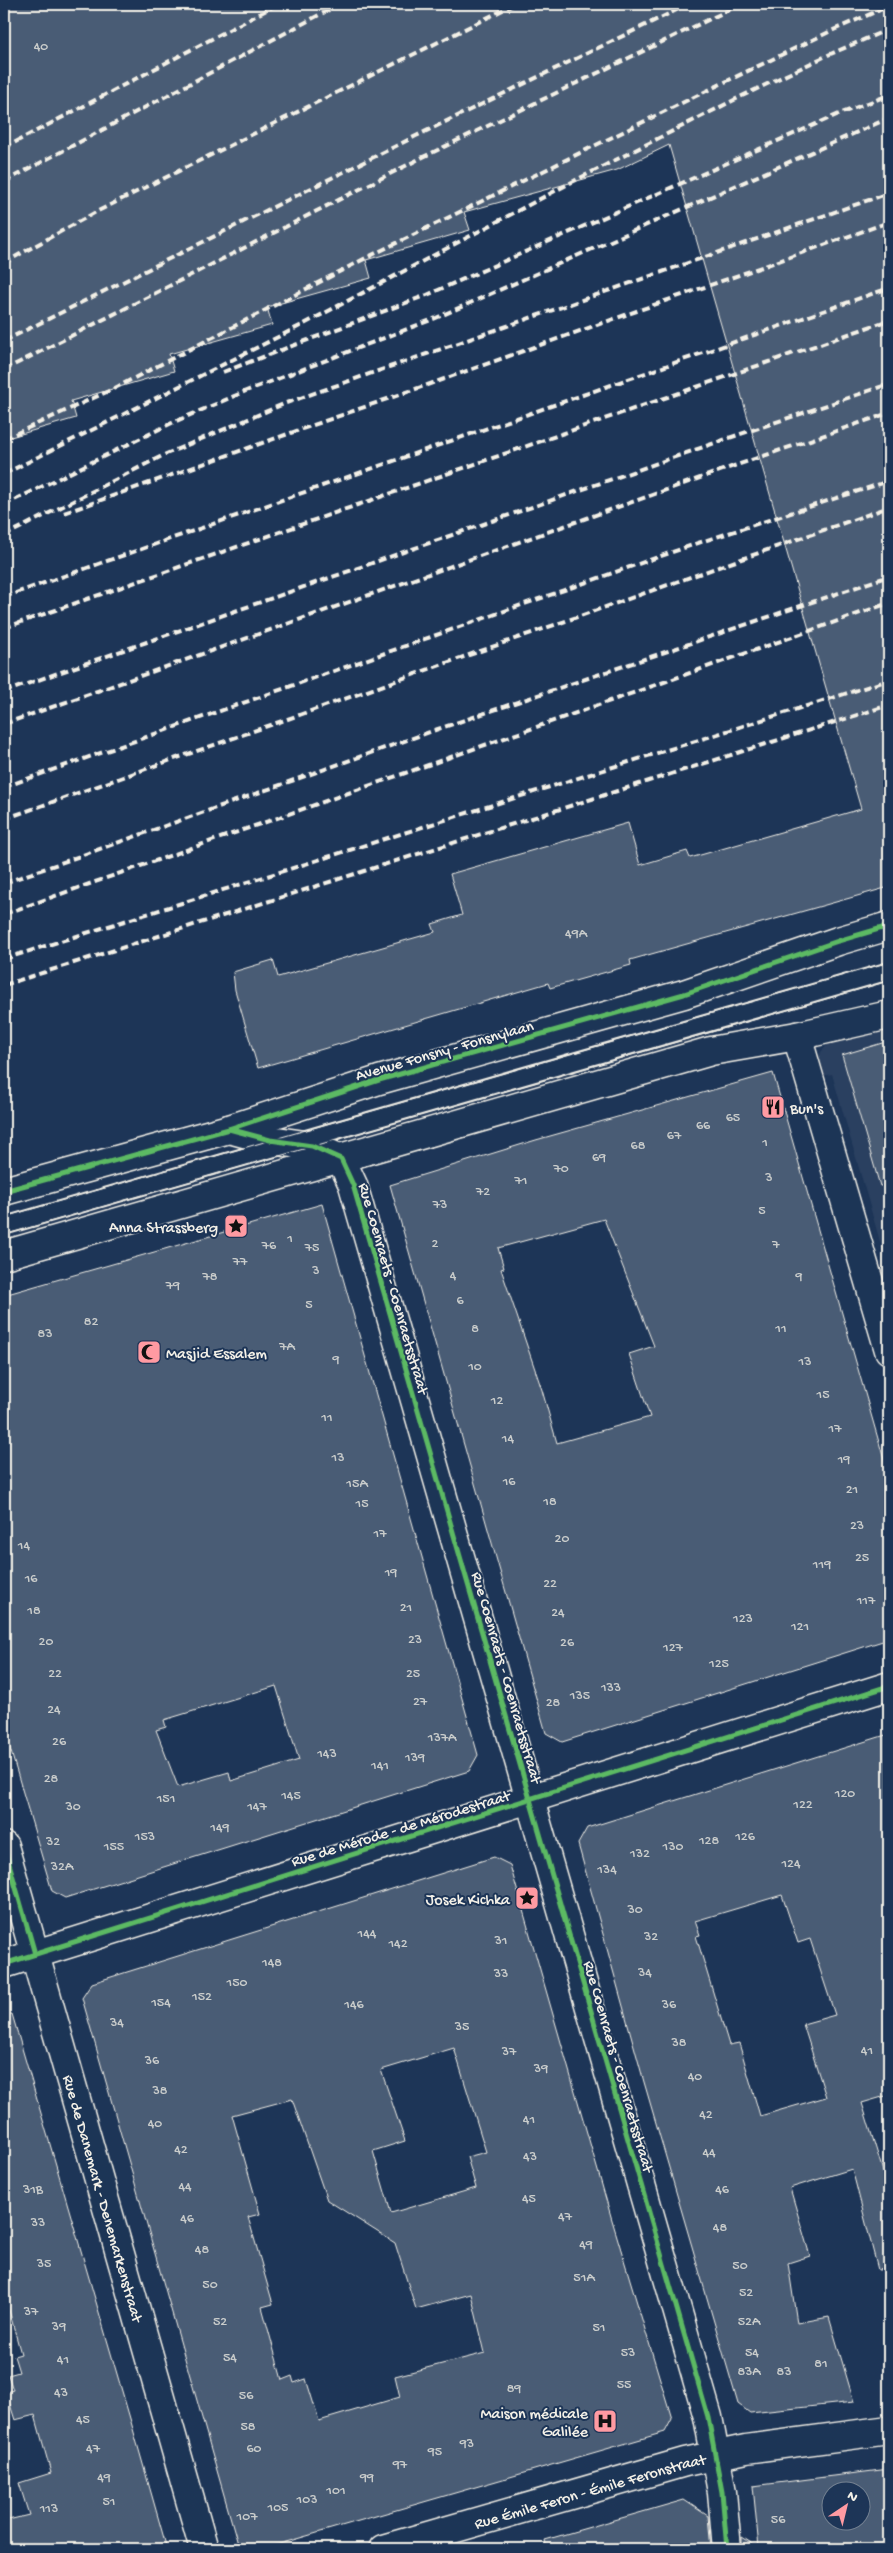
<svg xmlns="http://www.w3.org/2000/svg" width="893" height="2553" viewBox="0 0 893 2553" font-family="'Gochi Hand',sans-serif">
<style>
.built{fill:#2a4060}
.building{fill:#485b74;stroke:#f4f1e8;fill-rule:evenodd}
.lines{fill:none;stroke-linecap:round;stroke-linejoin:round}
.service-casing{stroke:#f4f1e8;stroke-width:20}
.minor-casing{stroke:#f4f1e8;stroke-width:31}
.primary-casing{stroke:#f4f1e8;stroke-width:31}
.service{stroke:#1d3557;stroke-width:16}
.minor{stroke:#1d3557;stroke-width:28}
.primary{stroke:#1d3557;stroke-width:28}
.tram{stroke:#f4f1e8;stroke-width:1}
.rail{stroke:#f4f1e8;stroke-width:4;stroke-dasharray:8 4;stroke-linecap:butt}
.cycleway-casing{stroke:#1d3557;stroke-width:8}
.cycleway{stroke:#5cba63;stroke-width:5}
.labels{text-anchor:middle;stroke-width:4;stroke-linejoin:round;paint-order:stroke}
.number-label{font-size:14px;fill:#c9cccb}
.street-label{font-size:16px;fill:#f4f1e8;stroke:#1d3557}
.poi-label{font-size:16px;fill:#f4f1e8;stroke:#1d3557;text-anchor:end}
</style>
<rect width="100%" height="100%" fill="#1d3557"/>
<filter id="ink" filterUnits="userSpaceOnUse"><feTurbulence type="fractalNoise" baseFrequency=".02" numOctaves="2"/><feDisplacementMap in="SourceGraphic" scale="10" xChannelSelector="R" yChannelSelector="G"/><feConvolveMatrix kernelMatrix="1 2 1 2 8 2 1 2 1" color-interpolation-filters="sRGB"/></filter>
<g filter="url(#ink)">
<!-- built -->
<path class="built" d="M889 1023V1273L832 1074 822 1076 818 1060 821 1052 830 1042Z"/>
<!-- building -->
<g class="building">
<path d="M4 4H889V887L630 960 631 965 550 988 548 983 258 1068 235 990 233 972 273 960 278 977 435 932 432 924 462 915 450 874 628 823 640 865 687 851 690 858 861 809 669 145 617 170 464 212 470 230 366 260 371 278 267 307 272 325 169 354 174 371 71 401 76 418 4 439Z"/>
<path d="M889 1041V1185L880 1186 842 1055Z"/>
<path d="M773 1073 889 1477V1639L562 1742 546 1733 390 1185 536 1140ZM604 1219 654 1346 629 1354 650 1417 557 1443 542 1390 501 1269 504 1268 498 1248Z"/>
<path d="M322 1204 478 1755 469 1771 65 1898 52 1891 4 1728V1295ZM276 1686 299 1760 231 1781 229 1772 178 1787 156 1730 166 1727 164 1720Z"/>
<path d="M889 1734V2095L862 2103 889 2191V2269L878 2270 852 2169 790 2188 810 2256 788 2263 797 2323 829 2317 854 2402 750 2413 738 2404 644 2082 578 1844 587 1828ZM782 1895 798 1943 810 1939 835 2015 803 2024 826 2097 760 2116 739 2043 729 2045 696 1936 700 1935 695 1921Z"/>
<path d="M494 1857 510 1865 612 2220 672 2419 665 2432 262 2549H248L238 2544 82 1998 92 1983ZM454 2048 486 2152 467 2157 476 2188 391 2213 373 2151 405 2141 381 2070ZM292 2099 327 2200 395 2243 416 2309 471 2294 485 2353 395 2376 400 2397 319 2421 306 2379 294 2383 292 2376 282 2380 262 2307 273 2304 248 2217 260 2214 232 2115Z"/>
<path d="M12 2014 131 2422 167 2549H4V2521L29 2515 19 2483 51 2473 35 2415 15 2420 6 2392 13 2390 8 2375 19 2372 14 2356 21 2354 4 2292V2015Z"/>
<path d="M889 2469V2549H742V2537L759 2548 753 2486ZM830 2490H860V2520H830Z"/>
<path d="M684 2500 708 2516 711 2549H547L545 2540Z"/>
</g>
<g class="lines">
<!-- service casing -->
<g class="service-casing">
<path id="service" d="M4 1226 889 971"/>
</g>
<!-- minor casing -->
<g class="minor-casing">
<g id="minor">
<path d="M797 1036 889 1350"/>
<path d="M229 1129 270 1140 312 1146 341 1159 353 1185 708 2417 722 2492 727 2549"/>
<path id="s1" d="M4 1846 204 2549"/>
<path d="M4 1964 889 1686"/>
<path id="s2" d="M383 2549 685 2462 746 2449 889 2430"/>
</g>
</g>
<!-- primary casing -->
<g class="primary-casing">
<g id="primary">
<path d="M4 1191 229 1129 379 1080 684 994 838 941 889 926"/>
<path d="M4 1255 711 1051 797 1036 889 1015"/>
</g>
</g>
<!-- service -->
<use href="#service" class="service"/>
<!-- minor -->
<use href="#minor" class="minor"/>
<!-- primary -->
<use href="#primary" class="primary"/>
<!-- tram -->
<g class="tram">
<path d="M4 1217 889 962"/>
<path d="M4 1235 889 981"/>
</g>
<!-- rail -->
<g class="rail">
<path d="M4 148 278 4"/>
<path d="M4 182 340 4"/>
<path d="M4 263 96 212 515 4"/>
<path d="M4 341 416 136 689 4"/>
<path d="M4 370 421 158 741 4"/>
<path d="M223 372 427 295 839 114 889 95"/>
<path d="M4 439 113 389 366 258 698 95 831 31 889 6"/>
<path d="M4 474 304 324 572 182 740 97 828 55 889 29"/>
<path d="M4 505 174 422 246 391 436 318 889 118"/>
<path d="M64 513 889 222"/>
<path d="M4 536 166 454 286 403 889 193"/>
<path d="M4 597 889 288"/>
<path d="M4 628 889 320"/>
<path d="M4 692 729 438 889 384"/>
<path d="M4 724 734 466 889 413"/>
<path d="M4 787 698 543 889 481"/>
<path d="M4 819 889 507"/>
<path d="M4 883 438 729 889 576"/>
<path d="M4 914 889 603"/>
<path d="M4 959 889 680"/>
<path d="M4 985 889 705"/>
</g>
<!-- cycleway casing -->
<g class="cycleway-casing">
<g id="cycleway">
<path d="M229 1129 270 1140 312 1146 341 1159 353 1185 708 2417 722 2492 727 2549"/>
<path d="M4 1191 229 1129 379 1080 684 994 838 941 889 926"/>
<path d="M4 1846 35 1954"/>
<path d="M4 1964 889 1686"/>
</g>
</g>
<!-- cycleway -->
<use href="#cycleway" class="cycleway"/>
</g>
</g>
<!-- icons -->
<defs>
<g id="restaurant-square" transform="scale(1.25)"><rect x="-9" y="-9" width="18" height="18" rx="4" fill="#ff9aa2" stroke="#1d3557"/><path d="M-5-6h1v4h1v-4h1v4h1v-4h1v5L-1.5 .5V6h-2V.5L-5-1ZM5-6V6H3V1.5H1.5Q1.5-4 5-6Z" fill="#111"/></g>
<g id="sight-square" transform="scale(1.25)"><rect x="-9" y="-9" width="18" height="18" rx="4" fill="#ff9aa2" stroke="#1d3557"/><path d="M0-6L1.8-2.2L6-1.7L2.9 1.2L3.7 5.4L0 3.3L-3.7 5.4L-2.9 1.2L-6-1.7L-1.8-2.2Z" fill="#111"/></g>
<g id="mosque-square" transform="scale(1.25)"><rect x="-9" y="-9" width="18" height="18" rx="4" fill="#ff9aa2" stroke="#1d3557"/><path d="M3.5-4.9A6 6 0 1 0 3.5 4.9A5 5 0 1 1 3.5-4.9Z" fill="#111"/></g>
<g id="hospital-square" transform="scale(1.25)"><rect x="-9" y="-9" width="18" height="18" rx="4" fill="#ff9aa2" stroke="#1d3557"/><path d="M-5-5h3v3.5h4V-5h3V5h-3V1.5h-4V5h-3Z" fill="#111"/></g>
</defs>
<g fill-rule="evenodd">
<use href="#restaurant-square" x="773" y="1107"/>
<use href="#sight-square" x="236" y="1226"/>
<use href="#mosque-square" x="149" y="1352"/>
<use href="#sight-square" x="527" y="1898"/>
<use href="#hospital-square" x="605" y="2421"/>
</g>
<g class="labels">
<!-- number labels -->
<g class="number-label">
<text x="41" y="50">40</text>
<text x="576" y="937">49A</text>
<text x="733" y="1121">65</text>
<text x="703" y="1129">66</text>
<text x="674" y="1139">67</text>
<text x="765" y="1146">1</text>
<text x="638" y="1149">68</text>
<text x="599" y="1161">69</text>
<text x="561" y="1172">70</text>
<text x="769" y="1181">3</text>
<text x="521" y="1184">71</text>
<text x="483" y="1195">72</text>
<text x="440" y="1208">73</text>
<text x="762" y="1214">5</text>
<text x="290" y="1242">1</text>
<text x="435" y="1247">2</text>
<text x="776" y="1248">7</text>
<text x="269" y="1249">76</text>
<text x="312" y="1251">75</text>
<text x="240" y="1265">77</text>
<text x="316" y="1274">3</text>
<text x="453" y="1279">4</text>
<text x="210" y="1280">78</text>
<text x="799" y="1280">9</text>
<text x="173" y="1289">79</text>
<text x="460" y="1304">6</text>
<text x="309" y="1308">5</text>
<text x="91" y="1325">82</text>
<text x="475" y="1332">8</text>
<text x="781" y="1332">11</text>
<text x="45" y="1337">83</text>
<text x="287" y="1350">7A</text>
<text x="336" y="1363">9</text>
<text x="805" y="1365">13</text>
<text x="475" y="1370">10</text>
<text x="823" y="1398">15</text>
<text x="497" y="1404">12</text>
<text x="327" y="1421">11</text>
<text x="835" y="1432">17</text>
<text x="508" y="1442">14</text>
<text x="338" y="1461">13</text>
<text x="844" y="1463">19</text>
<text x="509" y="1485">16</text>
<text x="357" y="1487">15A</text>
<text x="852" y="1493">21</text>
<text x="550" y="1505">18</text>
<text x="362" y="1507">15</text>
<text x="857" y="1529">23</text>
<text x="380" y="1537">17</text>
<text x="562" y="1542">20</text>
<text x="24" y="1549">14</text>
<text x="862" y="1561">25</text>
<text x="822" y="1568">119</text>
<text x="391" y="1576">19</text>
<text x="31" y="1582">16</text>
<text x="550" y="1587">22</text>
<text x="866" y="1604">117</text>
<text x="406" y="1611">21</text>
<text x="34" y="1614">18</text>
<text x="558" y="1616">24</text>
<text x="743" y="1622">123</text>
<text x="800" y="1630">121</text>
<text x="415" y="1643">23</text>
<text x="46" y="1645">20</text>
<text x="567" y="1646">26</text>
<text x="673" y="1651">127</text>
<text x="719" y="1667">125</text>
<text x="55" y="1677">22</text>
<text x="413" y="1677">25</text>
<text x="611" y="1691">133</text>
<text x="580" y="1699">135</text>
<text x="420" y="1705">27</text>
<text x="553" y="1706">28</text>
<text x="54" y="1713">24</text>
<text x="442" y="1741">137A</text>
<text x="59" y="1745">26</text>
<text x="327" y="1757">143</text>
<text x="415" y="1761">139</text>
<text x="380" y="1769">141</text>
<text x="51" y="1782">28</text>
<text x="845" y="1797">120</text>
<text x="291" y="1799">145</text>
<text x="166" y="1802">151</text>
<text x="803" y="1808">122</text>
<text x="73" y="1810">30</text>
<text x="257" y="1810">147</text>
<text x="220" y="1831">149</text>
<text x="145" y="1840">153</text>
<text x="745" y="1840">126</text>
<text x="709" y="1844">128</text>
<text x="53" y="1845">32</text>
<text x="114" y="1850">155</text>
<text x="673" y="1850">130</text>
<text x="640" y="1857">132</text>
<text x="791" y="1867">124</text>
<text x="62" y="1870">32A</text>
<text x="607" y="1873">134</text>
<text x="635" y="1913">30</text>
<text x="367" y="1937">144</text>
<text x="651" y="1940">32</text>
<text x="501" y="1944">31</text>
<text x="398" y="1947">142</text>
<text x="272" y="1966">148</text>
<text x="645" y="1976">34</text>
<text x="501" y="1977">33</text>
<text x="237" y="1986">150</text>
<text x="202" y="2000">152</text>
<text x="161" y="2006">154</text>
<text x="354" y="2008">146</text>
<text x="669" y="2008">36</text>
<text x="117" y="2026">34</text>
<text x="462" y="2030">35</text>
<text x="679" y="2046">38</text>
<text x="867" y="2054">41</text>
<text x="509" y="2055">37</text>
<text x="152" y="2064">36</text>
<text x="541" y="2072">39</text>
<text x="695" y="2080">40</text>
<text x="160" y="2094">38</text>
<text x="706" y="2118">42</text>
<text x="529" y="2123">41</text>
<text x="155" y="2127">40</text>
<text x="181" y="2153">42</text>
<text x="709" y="2156">44</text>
<text x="530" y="2160">43</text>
<text x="185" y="2190">44</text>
<text x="33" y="2193">31B</text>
<text x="722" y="2193">46</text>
<text x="529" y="2202">45</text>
<text x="565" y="2220">47</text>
<text x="187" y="2222">46</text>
<text x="38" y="2226">33</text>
<text x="720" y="2231">48</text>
<text x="586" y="2248">49</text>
<text x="202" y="2253">48</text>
<text x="44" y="2267">35</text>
<text x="740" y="2269">50</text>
<text x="584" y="2281">51A</text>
<text x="210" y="2288">50</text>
<text x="746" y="2296">52</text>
<text x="31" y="2315">37</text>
<text x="220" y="2325">52</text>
<text x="749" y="2325">52A</text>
<text x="59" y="2330">39</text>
<text x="599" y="2331">51</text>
<text x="628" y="2356">53</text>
<text x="752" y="2356">54</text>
<text x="230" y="2361">54</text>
<text x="63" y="2363">41</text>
<text x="821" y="2367">81</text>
<text x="749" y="2375">83A</text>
<text x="784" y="2375">83</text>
<text x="624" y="2388">55</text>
<text x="514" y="2392">89</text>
<text x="61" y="2396">43</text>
<text x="246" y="2399">56</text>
<text x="83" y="2423">45</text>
<text x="248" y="2430">58</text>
<text x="467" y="2447">93</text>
<text x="93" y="2452">47</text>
<text x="254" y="2452">60</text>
<text x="435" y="2455">95</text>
<text x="400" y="2468">97</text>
<text x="104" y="2481">49</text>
<text x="367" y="2481">99</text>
<text x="336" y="2494">101</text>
<text x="307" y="2503">103</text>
<text x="109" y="2505">51</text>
<text x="278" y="2511">105</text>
<text x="49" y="2512">113</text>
<text x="247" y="2520">107</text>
<text x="778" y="2523">56</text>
</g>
<!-- street labels -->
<g class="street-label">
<text transform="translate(444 1049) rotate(-16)" y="6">Avenue Fonsny - Fonsnylaan</text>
<text transform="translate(395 1288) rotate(74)" y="6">Rue Coenraets - Coenraetsstraat</text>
<text transform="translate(508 1677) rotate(74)" y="6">Rue Coenraets - Coenraetsstraat</text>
<text transform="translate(400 1827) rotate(-17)" y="6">Rue de Mérode - de Mérodestraat</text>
<text transform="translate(620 2066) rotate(74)" y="6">Rue Coenraets - Coenraetsstraat</text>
<text dy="6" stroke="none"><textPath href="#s1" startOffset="366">Rue de Danemark - Denemarkenstraat</textPath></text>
<text dy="6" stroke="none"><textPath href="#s2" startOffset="215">Rue Émile Feron - Émile Feronstraat</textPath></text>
</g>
<!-- poi labels -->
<g class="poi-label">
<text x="790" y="1113" text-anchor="start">Bun's</text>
<text x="218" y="1232">Anna Strassberg</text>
<text x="166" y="1358" text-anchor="start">Masjid Essalem</text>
<text x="510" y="1904">Josek Kichka</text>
<text x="588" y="2418">Maison médicale<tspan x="588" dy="18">Galilée</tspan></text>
</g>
</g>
<!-- margin -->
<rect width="893" height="2553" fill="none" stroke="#1d3557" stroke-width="20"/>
<rect x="10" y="10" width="873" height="2533" fill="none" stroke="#f4f1e8" stroke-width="2" filter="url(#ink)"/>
<!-- north arrow -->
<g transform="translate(846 2506) rotate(35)"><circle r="24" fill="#1d3557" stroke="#738091"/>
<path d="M0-4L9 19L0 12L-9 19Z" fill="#ff9aa2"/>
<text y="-8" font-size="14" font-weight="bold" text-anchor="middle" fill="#f4f1e8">N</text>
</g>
</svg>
